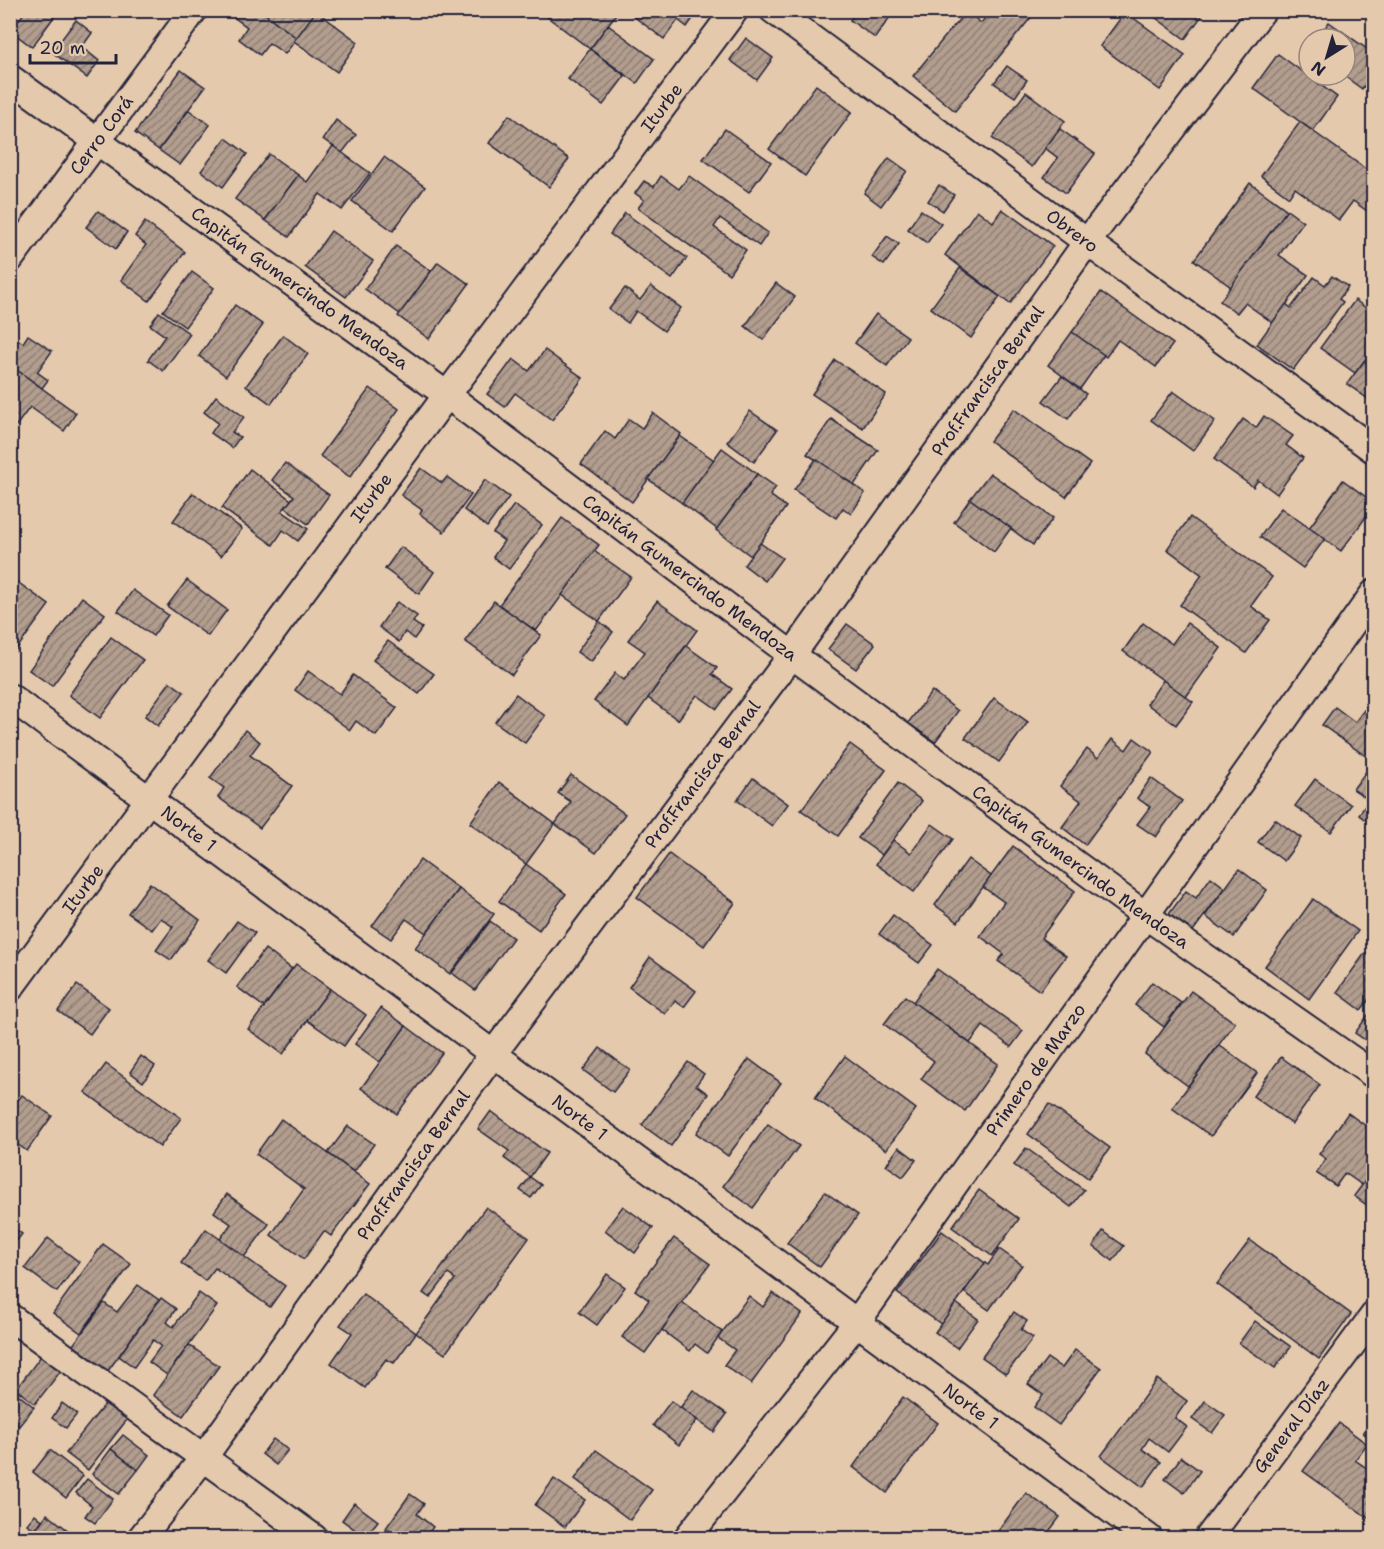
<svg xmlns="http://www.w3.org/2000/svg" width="1384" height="1549" viewBox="0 0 1384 1549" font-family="'Shantell Sans',sans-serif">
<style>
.building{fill:url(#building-hatch);stroke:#22223b;stroke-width:1.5}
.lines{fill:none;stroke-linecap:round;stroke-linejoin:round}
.minor-casing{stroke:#22223b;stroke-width:30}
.minor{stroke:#e5c9ac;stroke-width:26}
.labels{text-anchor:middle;stroke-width:5;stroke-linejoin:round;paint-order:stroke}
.street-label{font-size:18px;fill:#22223b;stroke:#e5c9ac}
</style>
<defs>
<pattern id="building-hatch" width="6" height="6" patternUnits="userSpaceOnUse" patternTransform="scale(1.5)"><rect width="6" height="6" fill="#b29d8e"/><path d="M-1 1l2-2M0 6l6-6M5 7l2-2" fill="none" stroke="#908075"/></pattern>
</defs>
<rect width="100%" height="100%" fill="#e5c9ac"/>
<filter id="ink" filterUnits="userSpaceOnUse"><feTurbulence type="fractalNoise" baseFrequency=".0167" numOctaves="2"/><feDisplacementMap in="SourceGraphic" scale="12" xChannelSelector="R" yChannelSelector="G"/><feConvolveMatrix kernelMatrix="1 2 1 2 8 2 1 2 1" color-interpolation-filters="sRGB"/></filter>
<g filter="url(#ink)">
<!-- building -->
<g class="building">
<path d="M26 10H59L32 47 11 31Z"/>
<path d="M230 10H260L297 38 285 54 269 43 260 55 239 39 247 27 228 13Z"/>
<path d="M260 10H317L297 38Z"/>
<path d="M538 10H619L590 49Z"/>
<path d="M625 10H699L687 27 678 20 664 39Z"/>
<path d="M857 10H895L875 38 850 20Z"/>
<path d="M992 10H1037L955 111 913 76 966 11 981 23Z"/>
<path d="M1145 10H1206L1185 39Z"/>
<path d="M316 11 358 42 337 72 294 41Z"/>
<path d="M1125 12 1185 55 1160 90 1100 46Z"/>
<path d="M76 20 92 33 82 47 99 61 87 78 52 52Z"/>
<path d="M1329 22 1374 54V73L1362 89 1343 75H1345V39H1317Z"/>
<path d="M608 25 654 59 637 83 590 49Z"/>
<path d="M746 38 773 58 757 80 730 60Z"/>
<path d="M590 49 625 76 603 105 568 79Z"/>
<path d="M1278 54 1337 97 1313 131 1253 88Z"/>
<path d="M1007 66 1027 80 1015 97 994 83Z"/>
<path d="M181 70 205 87 159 150 135 133Z"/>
<path d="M816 85 852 112 805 176 769 149Z"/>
<path d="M1026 92 1065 121 1032 167 992 138Z"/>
<path d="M189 110 210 125 180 165 159 150Z"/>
<path d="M509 115 569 159 549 187 489 143Z"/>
<path d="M336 120 356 135 342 153 323 139Z"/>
<path d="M1300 122 1374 175V216L1353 201 1339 220 1295 188 1289 197 1261 176Z"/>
<path d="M725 129 771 162 749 192 703 159Z"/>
<path d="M1060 129 1095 154 1066 193 1044 177 1058 158 1045 148Z"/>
<path d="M226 138 247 154 223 187 201 171Z"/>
<path d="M333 146 370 173 342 210 320 194 289 237 265 220 298 175 307 182Z"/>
<path d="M269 154 298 175 265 220 235 199Z"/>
<path d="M384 157 425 187 393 231 352 201Z"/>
<path d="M889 158 907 171 881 206 864 193Z"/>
<path d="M661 176 679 189 689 176 768 233 759 246 720 218 714 227 746 250 729 274 638 208 644 200 635 193 644 181 654 187Z"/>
<path d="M1250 183 1287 210 1231 287 1194 260Z"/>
<path d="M939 185 954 195 943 211 928 201Z"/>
<path d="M1002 209 1053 246 1010 304 945 255 977 210 993 222Z"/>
<path d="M921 210 941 224 927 243 908 229Z"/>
<path d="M1287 210 1303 222 1279 255 1308 275 1273 323 1245 303 1237 313 1220 301Z"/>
<path d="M98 211 127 232 116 249 86 227Z"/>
<path d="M625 213 687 258 672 279 610 234Z"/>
<path d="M145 222 185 252 149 301 121 280 146 245 135 236Z"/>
<path d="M331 231 373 261 346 297 305 267Z"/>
<path d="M887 236 899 244 884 265 872 257Z"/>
<path d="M396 246 431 271 400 314 365 289Z"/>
<path d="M438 262 469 284 429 339 398 316Z"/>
<path d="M960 268 1000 297 971 338 931 308Z"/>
<path d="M192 272 214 288 185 327 163 311Z"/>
<path d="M1332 276 1348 287 1339 299 1343 302 1293 370 1257 344 1286 304 1291 308 1314 277 1325 285Z"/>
<path d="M776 283 795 297 763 340 745 326Z"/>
<path d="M651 286 681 308 664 331 636 311 628 323 609 309 625 288 640 300Z"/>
<path d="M1101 292 1173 344 1156 367 1118 340 1106 357 1072 332Z"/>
<path d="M1355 300 1374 314V348L1355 373 1320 348Z"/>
<path d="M235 305 263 325 226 376 199 356Z"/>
<path d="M159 312 190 334 163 371 148 360 165 336 150 325Z"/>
<path d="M876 314 908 337 887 366 855 343Z"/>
<path d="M1072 332 1104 355 1080 389 1048 365Z"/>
<path d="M10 334 23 343 28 335 52 351 37 372 48 380 42 388 10 365Z"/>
<path d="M283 335 308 354 271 404 246 386Z"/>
<path d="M545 350 583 378 552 420 515 393 505 407 487 394 513 359 529 371Z"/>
<path d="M835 360 886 394 863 428 812 394Z"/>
<path d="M1364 361 1374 368V403L1347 384Z"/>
<path d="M10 365 76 413 64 431 30 407 16 426 10 422Z"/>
<path d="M1062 376 1086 394 1068 419 1043 401Z"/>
<path d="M370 388 399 409 350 477 320 456Z"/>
<path d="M1173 391 1215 421 1193 451 1151 420Z"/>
<path d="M216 396 244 417 232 432 240 437 232 448 211 433 218 423 204 412Z"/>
<path d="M1014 409 1090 464 1066 497 990 441Z"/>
<path d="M750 411 777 430 754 462 727 442Z"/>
<path d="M653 413 681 434 632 502 581 464 605 431 615 439 629 419 642 428Z"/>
<path d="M1264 416 1293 436 1286 445 1303 458 1277 494 1258 480 1253 487 1214 459 1243 419 1256 428Z"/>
<path d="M831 419 878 450 854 485 807 454Z"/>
<path d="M680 436 714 460 682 503 648 479Z"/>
<path d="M722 448 757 474 717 529 682 503Z"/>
<path d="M816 459 865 493 851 514 843 508 836 518 794 490Z"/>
<path d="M285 463 329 495 308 524 285 507 294 496 272 480Z"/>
<path d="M421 468 442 483 447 477 471 495 444 532 420 514 422 510 401 495Z"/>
<path d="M250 469 291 500 282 511 308 529 298 541 283 530 273 545 222 508Z"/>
<path d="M990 473 1053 518 1033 545 970 499Z"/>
<path d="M757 474 776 487 770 495 786 507 751 556 716 530Z"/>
<path d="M485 480 509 497 487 527 464 510Z"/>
<path d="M1343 480 1374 503V506L1341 551 1309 528Z"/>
<path d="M193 493 242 529 221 556 173 521Z"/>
<path d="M970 499 1011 528 994 552 954 522Z"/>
<path d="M514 505 542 525 509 569 493 557 504 541 493 533Z"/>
<path d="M1281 508 1325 539 1303 568 1260 537Z"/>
<path d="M1190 517 1272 577 1251 606 1270 620 1246 653 1180 605 1202 575 1167 549Z"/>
<path d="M562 518 599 545 536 631 499 605Z"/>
<path d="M760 543 782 558 765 581 744 565Z"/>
<path d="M401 547 434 572 419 594 385 569Z"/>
<path d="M594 551 631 577 599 621 562 595Z"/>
<path d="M12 578 49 605 10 658V580Z"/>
<path d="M187 580 227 610 208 636 167 606Z"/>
<path d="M133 590 168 615 153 636 118 611Z"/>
<path d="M82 597 105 614 52 686 29 670Z"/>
<path d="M494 601 541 635 512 675 465 641Z"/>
<path d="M657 601 697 630 628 726 594 701 615 673 624 680 645 652 628 640Z"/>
<path d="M397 602 417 616 413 622 422 628 414 639 405 632 399 642 379 627Z"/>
<path d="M599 621 613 632 591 662 577 652Z"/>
<path d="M1143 623 1172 644 1187 623 1221 648 1186 697 1123 651Z"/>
<path d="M847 624 875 644 856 669 828 649Z"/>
<path d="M111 637 143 660 100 718 69 695Z"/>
<path d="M388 641 434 674 419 694 373 660Z"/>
<path d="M686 646 717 668 712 674 732 689 717 709 697 695 678 720 648 698Z"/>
<path d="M308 671 340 694 353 675 397 708 376 736 356 721 350 730 295 690Z"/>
<path d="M1163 680 1193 702 1176 725 1147 704Z"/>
<path d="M170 682 184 692 158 726 145 716Z"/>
<path d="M932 691 958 711 935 742 908 723Z"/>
<path d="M516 694 545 716 525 743 495 722Z"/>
<path d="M994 698 1028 722 999 762 965 738Z"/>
<path d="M1335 707 1355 722 1364 710 1374 717V762L1322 725Z"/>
<path d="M245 730 260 742 250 755 292 786 260 828 218 797 224 788 210 778Z"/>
<path d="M1134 738 1153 752 1085 845 1062 827 1081 801 1060 786 1087 749 1098 758 1112 739 1126 750Z"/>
<path d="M850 744 886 770 838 836 801 810Z"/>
<path d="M1373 762H1374V826L1359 815 1369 800 1353 789Z"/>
<path d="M571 775 625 814 596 853 555 824 571 802 558 793Z"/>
<path d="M753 778 788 804 772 826 737 800Z"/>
<path d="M1151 778 1182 801 1156 837 1137 824 1150 807 1137 798Z"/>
<path d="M1315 779 1351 805 1331 832 1295 806Z"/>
<path d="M499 782 555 824 526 864 470 823Z"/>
<path d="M898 783 922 801 882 855 858 838Z"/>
<path d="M1275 819 1301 838 1284 861 1258 842Z"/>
<path d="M932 824 953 839 914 892 876 864 893 840 911 853Z"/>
<path d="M1013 846 1075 891 1041 938 1066 956 1040 991 998 961 1004 954 980 936 1004 902 983 887Z"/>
<path d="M669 854 735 903 704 946 637 897Z"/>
<path d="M968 859 991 876 958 922 935 905Z"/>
<path d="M420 860 459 889 426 933 406 919 391 939 372 926Z"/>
<path d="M526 864 566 894 539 930 499 901Z"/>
<path d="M1239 869 1267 890 1234 937 1205 916Z"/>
<path d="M1211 877 1225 888 1193 931 1169 914 1186 891 1196 898Z"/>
<path d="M150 883 200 920 171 960 156 950 173 927 161 918 152 930 128 913Z"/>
<path d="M459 889 494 914 450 974 415 948Z"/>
<path d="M1313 899 1358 931 1309 999 1265 966Z"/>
<path d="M893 915 933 945 919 963 879 934Z"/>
<path d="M237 921 255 933 226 973 208 960Z"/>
<path d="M490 921 513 938 475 990 452 973Z"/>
<path d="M265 949 292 969 264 1007 237 987Z"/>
<path d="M1365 953 1374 959V993L1361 1010 1337 992Z"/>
<path d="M650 957 696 991 684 1007 675 1001 665 1014 629 987Z"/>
<path d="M296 964 330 989 283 1054 248 1029Z"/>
<path d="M937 969 1023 1031 1011 1047 983 1026 970 1043 913 1002Z"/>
<path d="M1152 982 1181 1003 1164 1027 1135 1005Z"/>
<path d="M77 985 109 1008 90 1034 58 1011Z"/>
<path d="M330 989 366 1015 344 1046 307 1020Z"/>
<path d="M1191 991 1235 1023 1188 1086 1145 1054Z"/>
<path d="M905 996 998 1064 965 1111 921 1079 934 1061 884 1024Z"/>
<path d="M1374 1007V1046L1355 1033Z"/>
<path d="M381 1008 406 1026 380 1062 355 1044Z"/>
<path d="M406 1026 442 1053 397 1114 361 1088Z"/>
<path d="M1219 1045 1257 1073 1211 1136 1172 1108Z"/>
<path d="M600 1048 630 1070 613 1092 583 1070Z"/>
<path d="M141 1056 155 1066 143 1082 130 1072Z"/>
<path d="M845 1056 916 1109 886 1150 815 1098Z"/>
<path d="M1281 1057 1320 1085 1292 1124 1253 1096Z"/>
<path d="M749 1059 781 1083 728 1156 696 1133Z"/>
<path d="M688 1062 704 1074 696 1085 708 1094 671 1146 642 1125Z"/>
<path d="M106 1064 181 1118 160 1147 85 1092Z"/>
<path d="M22 1095 52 1116 27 1151 10 1139V1111Z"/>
<path d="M1049 1104 1110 1148 1088 1178 1028 1134Z"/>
<path d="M491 1111 547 1153 530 1177 504 1158 509 1151 478 1129Z"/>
<path d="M1348 1113 1374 1132V1169L1362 1185 1345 1173 1336 1186 1316 1173 1326 1159 1319 1154Z"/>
<path d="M281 1119 370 1184 331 1236 324 1231 304 1259 271 1235 304 1189 256 1154Z"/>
<path d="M768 1124 799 1146 753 1208 723 1186Z"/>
<path d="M348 1126 374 1144 354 1172 328 1153Z"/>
<path d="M899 1147 916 1160 903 1177 886 1165Z"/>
<path d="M1026 1148 1084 1190 1071 1207 1014 1165Z"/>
<path d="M1374 1169V1210L1354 1196Z"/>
<path d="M530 1177 541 1185 531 1198 520 1190Z"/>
<path d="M979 1190 1019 1219 992 1256 952 1227Z"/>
<path d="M825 1192 858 1215 820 1267 787 1243Z"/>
<path d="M227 1194 269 1224 244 1257 220 1239 231 1224 214 1212Z"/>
<path d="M623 1206 653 1228 635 1253 605 1230Z"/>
<path d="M486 1207 529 1238 445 1354 416 1333 455 1279 448 1274 430 1298 423 1293Z"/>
<path d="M10 1226 22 1234 10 1250Z"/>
<path d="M206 1229 285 1286 270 1307 215 1268 205 1281 181 1263Z"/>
<path d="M942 1231 985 1263 941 1324 897 1293Z"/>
<path d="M1103 1231 1124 1246 1113 1261 1093 1246Z"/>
<path d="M48 1238 79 1262 57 1292 25 1268Z"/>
<path d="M674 1238 710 1264 645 1353 622 1337 649 1300 635 1290Z"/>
<path d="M1250 1240 1351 1314 1319 1359 1217 1284Z"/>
<path d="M103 1244 131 1264 81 1333 53 1313Z"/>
<path d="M999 1249 1022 1265 989 1310 964 1292 985 1263 988 1265Z"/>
<path d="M607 1274 625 1287 597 1325 579 1312Z"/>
<path d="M138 1285 159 1300 108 1371 73 1345 104 1303 117 1312Z"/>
<path d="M199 1293 217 1306 167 1375 149 1362 161 1346 153 1340 134 1367 119 1356 161 1298 176 1309 167 1322 173 1327Z"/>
<path d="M773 1293 802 1314 751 1384 724 1365 735 1350 718 1338 749 1296 763 1307Z"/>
<path d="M363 1294 416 1333 394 1363 386 1359 365 1388 331 1363 352 1333 340 1325Z"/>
<path d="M682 1302 722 1332 707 1353 695 1344 690 1351 662 1330Z"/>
<path d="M956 1303 978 1319 957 1348 935 1332Z"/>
<path d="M1014 1312 1027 1321 1021 1330 1033 1338 1006 1374 982 1357Z"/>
<path d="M1255 1321 1291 1347 1275 1368 1239 1343Z"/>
<path d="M189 1345 219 1366 183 1416 153 1395Z"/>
<path d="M1075 1350 1101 1368 1059 1425 1034 1407 1043 1395 1028 1384 1047 1358 1062 1368Z"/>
<path d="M44 1352 64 1367 35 1404 16 1389Z"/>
<path d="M1157 1379 1187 1401 1175 1418 1187 1427 1168 1452 1149 1438 1142 1449 1161 1462 1143 1487 1101 1456Z"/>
<path d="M693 1390 727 1414 714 1432 680 1408Z"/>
<path d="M14 1391 34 1407 19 1426 10 1419V1396Z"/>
<path d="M903 1397 938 1423 887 1493 853 1467Z"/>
<path d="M108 1400 129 1417 88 1470 66 1453Z"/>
<path d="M671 1401 697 1420 679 1445 653 1425Z"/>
<path d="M1205 1401 1225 1415 1212 1433 1192 1419Z"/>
<path d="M62 1403 77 1414 66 1428 52 1418Z"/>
<path d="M1374 1419V1440L1363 1433Z"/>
<path d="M1339 1423 1367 1444 1355 1460 1374 1473V1522L1303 1471Z"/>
<path d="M123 1435 149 1455 138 1470 111 1449Z"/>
<path d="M273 1439 288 1450 276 1465 262 1454Z"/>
<path d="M111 1449 138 1470 119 1494 92 1474Z"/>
<path d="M50 1450 83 1476 66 1498 33 1472Z"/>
<path d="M596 1450 652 1490 630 1520 575 1479Z"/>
<path d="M1181 1457 1200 1471 1184 1493 1165 1479Z"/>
<path d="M87 1479 113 1499 95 1523 85 1516 92 1506 76 1493Z"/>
<path d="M554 1479 585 1500 565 1527 535 1505Z"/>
<path d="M1026 1493 1060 1517 1044 1538H993Z"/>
<path d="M410 1494 424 1504 417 1514 433 1527 425 1538H401L386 1528Z"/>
<path d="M354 1503 378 1521 365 1537 342 1520Z"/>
<path d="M35 1514 42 1520 35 1530 27 1524Z"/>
<path d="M47 1514 78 1538H46L35 1530Z"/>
</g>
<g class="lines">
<!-- minor casing -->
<g class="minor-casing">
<g id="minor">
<path id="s1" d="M773 10 1087 242 1374 450"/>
<path id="s2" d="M10 78 447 395 792 655 1145 915 1374 1075"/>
<path id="s3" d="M10 259 194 10"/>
<path id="s4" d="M10 697 1149 1538"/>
<path id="s5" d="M10 988 447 395 735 10"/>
<path d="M10 1317 314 1538"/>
<path id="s6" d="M141 1538 204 1457 493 1054 792 655 1087 242 1263 10"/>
<path id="s7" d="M687 1538 857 1322 1374 593"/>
<path id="s8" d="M1208 1538 1374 1315"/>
</g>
</g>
<!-- minor -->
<use href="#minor" class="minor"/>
</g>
</g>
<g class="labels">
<!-- street labels -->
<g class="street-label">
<text dy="6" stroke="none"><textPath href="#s5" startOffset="1095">Iturbe</textPath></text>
<text dy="6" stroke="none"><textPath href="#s3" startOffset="154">Cerro Corá</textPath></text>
<text dy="6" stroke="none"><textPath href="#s1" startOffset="372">Obrero</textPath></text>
<text dy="6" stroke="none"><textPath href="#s2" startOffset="358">Capitán Gumercindo Mendoza</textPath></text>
<text dy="6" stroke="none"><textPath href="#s6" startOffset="1434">Prof.Francisca Bernal</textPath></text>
<text dy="6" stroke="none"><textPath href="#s5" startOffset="609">Iturbe</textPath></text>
<text dy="6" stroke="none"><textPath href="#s2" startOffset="844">Capitán Gumercindo Mendoza</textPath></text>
<text dy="6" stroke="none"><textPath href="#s6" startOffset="948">Prof.Francisca Bernal</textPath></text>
<text dy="6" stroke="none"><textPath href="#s4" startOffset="222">Norte 1</textPath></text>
<text dy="6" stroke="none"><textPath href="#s2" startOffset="1330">Capitán Gumercindo Mendoza</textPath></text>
<text dy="6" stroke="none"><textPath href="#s5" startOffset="123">Iturbe</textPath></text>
<text dy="6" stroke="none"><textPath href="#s7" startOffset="584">Primero de Marzo</textPath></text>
<text dy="6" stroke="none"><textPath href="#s4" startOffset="708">Norte 1</textPath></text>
<text dy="6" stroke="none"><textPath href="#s6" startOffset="462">Prof.Francisca Bernal</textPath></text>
<text dy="6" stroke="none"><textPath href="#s4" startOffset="1194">Norte 1</textPath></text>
<text dy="6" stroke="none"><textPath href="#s8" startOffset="140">General Díaz</textPath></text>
</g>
</g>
<!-- margin -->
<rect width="1384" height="1549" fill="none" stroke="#e5c9ac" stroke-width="36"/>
<rect x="18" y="18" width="1348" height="1513" fill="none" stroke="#22223b" stroke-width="2" filter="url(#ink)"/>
<!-- north arrow -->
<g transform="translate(1327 57) rotate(217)"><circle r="28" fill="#e5c9ac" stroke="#97867f" stroke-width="1.5"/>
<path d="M0-4.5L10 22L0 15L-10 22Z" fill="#22223b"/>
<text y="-9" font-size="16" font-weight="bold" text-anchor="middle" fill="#22223b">N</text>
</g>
<!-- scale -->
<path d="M30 54v9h86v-9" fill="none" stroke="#22223b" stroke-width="3"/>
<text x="39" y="54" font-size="18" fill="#22223b" stroke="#e5c9ac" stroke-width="4.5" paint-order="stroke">20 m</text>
</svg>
